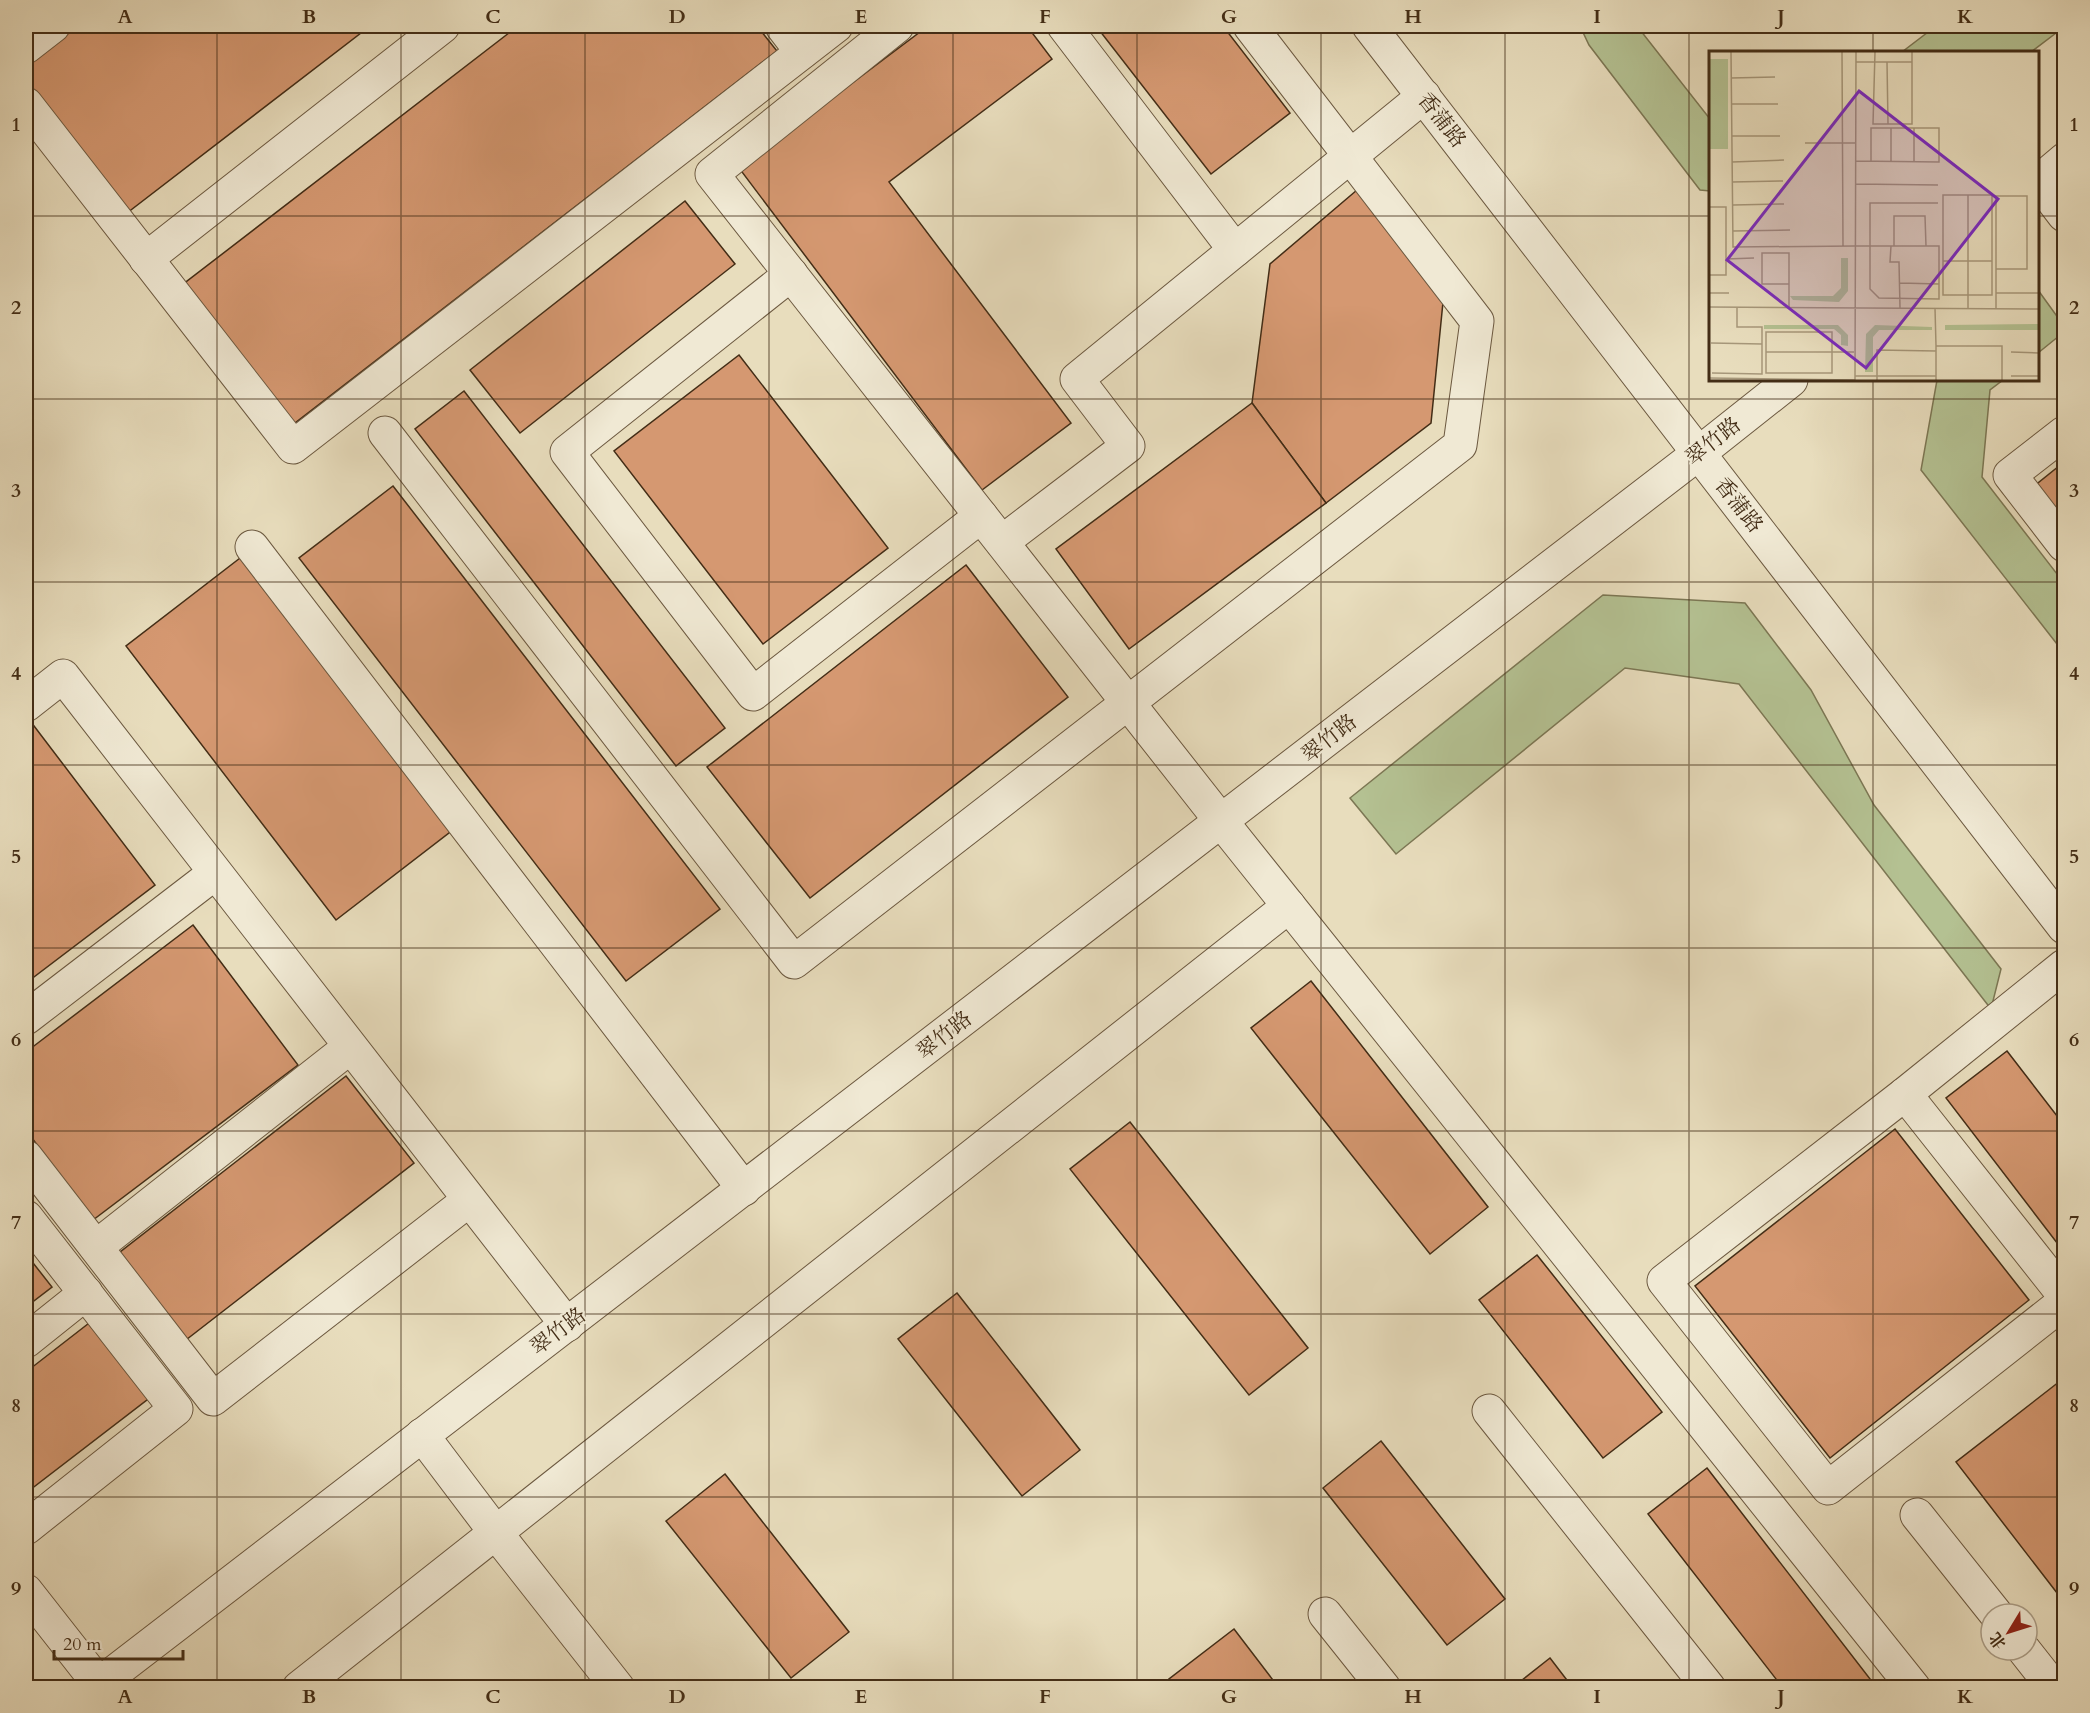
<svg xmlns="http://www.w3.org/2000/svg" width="2090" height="1713" viewBox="0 0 2090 1713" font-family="Cardo,'Noto Serif SC',serif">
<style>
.green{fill:#b4c192;stroke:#7c7754;stroke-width:1.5}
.building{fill:#d59871;stroke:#432d16;stroke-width:1.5}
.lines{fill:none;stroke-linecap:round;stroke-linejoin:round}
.minor-casing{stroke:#6c5940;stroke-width:35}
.minor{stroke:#f0e9d4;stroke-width:33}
.grid{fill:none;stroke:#432d16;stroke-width:1.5;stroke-opacity:0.55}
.labels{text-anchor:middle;stroke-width:4.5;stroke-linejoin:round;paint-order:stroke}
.street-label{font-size:21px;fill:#432d16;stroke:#f0e9d4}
.inset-road{fill:none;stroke:#a6977a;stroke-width:1.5}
.view{fill:#7b2cbf;fill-opacity:0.15;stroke:#7b2cbf;stroke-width:3}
.inset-edge{fill:none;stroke:#432d16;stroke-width:3}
.neatline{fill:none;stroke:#432d16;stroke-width:2}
.grid-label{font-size:20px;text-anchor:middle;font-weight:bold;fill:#432d16}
</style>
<rect width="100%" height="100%" fill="#e8ddbd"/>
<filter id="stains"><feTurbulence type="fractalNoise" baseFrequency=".00333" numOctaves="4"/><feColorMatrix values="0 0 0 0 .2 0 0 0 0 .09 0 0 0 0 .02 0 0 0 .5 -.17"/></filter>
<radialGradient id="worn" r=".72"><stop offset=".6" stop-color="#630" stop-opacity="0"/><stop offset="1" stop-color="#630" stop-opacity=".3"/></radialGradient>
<!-- green -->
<g class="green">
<path d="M1580 26H1637L1710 119V191L1700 190 1589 45Z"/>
<path d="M1936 26H2064V27L2031 52H1902Z"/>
<path d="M2038 290 2064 326V332L2038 353Z"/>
<path d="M1937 380H2003L1990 390 1982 477 2064 583V653L1921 470Z"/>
<path d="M1603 595 1745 603 1811 690 1874 805 2001 969 1991 1009 1739 684 1625 668 1396 854 1350 798Z"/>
</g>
<!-- building -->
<g class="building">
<path d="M78 26H370L127 213 26 80V66Z"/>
<path d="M518 26H757L777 51 291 426 182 285Z"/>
<path d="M928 26H1027L1052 59 889 182 1071 423 982 490 739 168Z"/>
<path d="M1096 26H1223L1290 113 1211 174Z"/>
<path d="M1357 190 1443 302 1431 423 1326 503 1252 403 1270 264Z"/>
<path d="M685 201 735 264 520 433 470 370Z"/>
<path d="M739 355 888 548 763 644 614 451Z"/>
<path d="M464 391 725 728 676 766 415 429Z"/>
<path d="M1252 403 1326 503 1129 649 1056 549Z"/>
<path d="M2064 462V528L2033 487Z"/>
<path d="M393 486 720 909 626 981 299 558Z"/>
<path d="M244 555 454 829 336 920 126 646Z"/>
<path d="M966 565 1068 697 810 898 707 767Z"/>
<path d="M31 722 155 885 26 983V726Z"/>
<path d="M193 925 298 1065 93 1220 26 1130V1052Z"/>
<path d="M1311 981 1488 1207 1430 1254 1251 1028Z"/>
<path d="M2007 1051 2064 1125V1252L1946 1098Z"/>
<path d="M346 1076 414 1163 182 1343 115 1256Z"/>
<path d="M1130 1122 1308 1348 1249 1395 1070 1169Z"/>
<path d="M1895 1129 2029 1300 1830 1458 1695 1286Z"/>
<path d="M26 1254 52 1287 26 1307Z"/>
<path d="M1537 1255 1662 1412 1603 1458 1479 1300Z"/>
<path d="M957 1293 1080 1450 1022 1496 898 1339Z"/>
<path d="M93 1320 152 1396 26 1493V1372Z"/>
<path d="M2064 1378V1602L1956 1462Z"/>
<path d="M1381 1441 1505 1599 1447 1645 1323 1488Z"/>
<path d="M1707 1468 1877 1688H1783L1648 1514Z"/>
<path d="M725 1474 849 1632 791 1678 666 1521Z"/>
<path d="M1234 1629 1279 1688H1175L1169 1679Z"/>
<path d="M1550 1658 1573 1688H1512Z"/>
</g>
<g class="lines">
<!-- minor casing -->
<g class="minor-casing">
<g id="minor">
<path d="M782 26 802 52"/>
<path d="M897 26 712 174 1221 821 1914 1688"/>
<path d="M1064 26 1235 250"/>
<path d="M1369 26 2064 927"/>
<path d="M26 47 53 26"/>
<path d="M26 104 293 447 836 26"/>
<path d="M2038 181 2064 215"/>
<path d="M2038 182 2064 160"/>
<path d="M146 259 443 26"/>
<path d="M791 274 567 452 753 694 981 516"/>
<path d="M385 433 794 962 1460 445 1477 321 1250 26"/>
<path d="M2064 433 2010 475 2064 545"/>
<path d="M1002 542 1128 446 1077 379 1424 96"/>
<path d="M252 547 744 1189"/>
<path d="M26 705 63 676 567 1325"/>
<path d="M2064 966 1905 1094 1664 1281 1828 1488 2064 1302"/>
<path d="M26 1018 215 873"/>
<path d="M1905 1094 2064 1295"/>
<path d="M26 1157 213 1399 469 1200"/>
<path d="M26 1217 176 1409 26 1528"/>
<path d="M96 1247 350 1047"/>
<path d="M26 1341 86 1293"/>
<path d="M1489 1411 1709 1688"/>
<path d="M422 1435 496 1533 618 1688"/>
<path d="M1917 1515 1996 1614"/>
<path d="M26 1591 99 1684"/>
<path d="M1325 1614 1384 1688"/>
<path d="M2024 1650 2054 1688"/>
<path d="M94 1688 1699 453 1791 380"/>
<path d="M299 1688 1289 906"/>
</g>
</g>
<!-- minor -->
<use href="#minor" class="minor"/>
</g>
<!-- grid -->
<path class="grid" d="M217 26V1688M401 26V1688M585 26V1688M769 26V1688M953 26V1688M1137 26V1688M1321 26V1688M1505 26V1688M1689 26V1688M1873 26V52M26 216H1710M2038 216H2064M1873 380V1688M26 399H2064M26 582H2064M26 765H2064M26 948H2064M26 1131H2064M26 1314H2064M26 1497H2064"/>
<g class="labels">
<!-- street labels -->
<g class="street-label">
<text transform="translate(1442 120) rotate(52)" y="7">香蒲路</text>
<text transform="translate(1713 441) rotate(-38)" y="7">翠竹路</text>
<text transform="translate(1739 505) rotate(52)" y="7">香蒲路</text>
<text transform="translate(1329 738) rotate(-38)" y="7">翠竹路</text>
<text transform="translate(944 1035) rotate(-38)" y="7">翠竹路</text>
<text transform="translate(558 1331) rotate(-37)" y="7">翠竹路</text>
</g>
</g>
<!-- overview -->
<g transform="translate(1709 51)">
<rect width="330" height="330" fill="#e8ddbd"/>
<path d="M0 8H19V98H0ZM132 207H139V240L130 251 84 249 81 245H124L132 237ZM330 273V279H236V274ZM55 274H129L139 284V295L132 294V284L125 278H55ZM166 274 223 276V279H170L164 286V321H156L157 283Z" fill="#b4c192"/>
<path class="inset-road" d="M22 1 24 196 145 195H230V248L170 247 161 238V152H229M133 1 134 195M166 1 164 73H203V1M147 11H203M178 11 179 73M22 27 66 26M23 53H69M182 77V110M23 85H71M96 92H146M146 110 230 111V77H162V110M23 111 75 109M205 111V77M23 131 74 130M146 133 229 134M259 144H234V244H283V144H259V258M24 154 75 153M0 156H17V224H0M24 180 81 179M182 195 181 211H190L191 257M185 195V165H216L217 195M17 208 45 207M234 210H283M191 232 230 233M80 233H53V202H80V256M0 242H20M287 242H330M0 256 330 258M226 257 227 295M287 258V145H318V218H287M2 292 53 293M227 300V325M57 301V322H123V281H57V301H145M302 301 330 302M3 322 53 323V276H28V256M146 325H227V329M302 325H330M0 327 146 329M146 329 147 1M168 329V299L227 300V295H293V329"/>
<path class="view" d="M150 40 289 148 157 317 18 209Z"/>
<rect width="330" height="330" class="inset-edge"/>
</g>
<!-- margin -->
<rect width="2090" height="1713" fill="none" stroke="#e8ddbd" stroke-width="66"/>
<!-- north arrow -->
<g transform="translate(2009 1632) rotate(232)"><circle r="28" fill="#f0e9d4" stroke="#ab9e88" stroke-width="1.5"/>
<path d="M0-4.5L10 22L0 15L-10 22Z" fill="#8f2418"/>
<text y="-9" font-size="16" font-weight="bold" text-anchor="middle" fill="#432d16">北</text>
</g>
<!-- scale -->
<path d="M54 1650v9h129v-9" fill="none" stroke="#432d16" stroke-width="3"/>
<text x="63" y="1650" font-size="18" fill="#432d16" stroke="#f0e9d4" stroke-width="4.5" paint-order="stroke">20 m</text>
<rect x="33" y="33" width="2024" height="1647" class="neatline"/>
<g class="grid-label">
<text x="125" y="23">A</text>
<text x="309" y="23">B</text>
<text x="493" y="23">C</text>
<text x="677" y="23">D</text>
<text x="861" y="23">E</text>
<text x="1045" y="23">F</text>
<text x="1229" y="23">G</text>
<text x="1413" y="23">H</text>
<text x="1597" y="23">I</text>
<text x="1781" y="23">J</text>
<text x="1965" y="23">K</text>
<text x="16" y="131">1</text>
<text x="2074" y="131">1</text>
<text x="16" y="314">2</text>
<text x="2074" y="314">2</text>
<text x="16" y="497">3</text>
<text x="2074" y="497">3</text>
<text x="16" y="680">4</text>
<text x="2074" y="680">4</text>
<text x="16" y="863">5</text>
<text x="2074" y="863">5</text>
<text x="16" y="1046">6</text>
<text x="2074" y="1046">6</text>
<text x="16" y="1229">7</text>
<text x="2074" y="1229">7</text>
<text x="16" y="1412">8</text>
<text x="2074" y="1412">8</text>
<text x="16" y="1595">9</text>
<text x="2074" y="1595">9</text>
<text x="125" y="1703">A</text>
<text x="309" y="1703">B</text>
<text x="493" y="1703">C</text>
<text x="677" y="1703">D</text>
<text x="861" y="1703">E</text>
<text x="1045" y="1703">F</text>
<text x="1229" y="1703">G</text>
<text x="1413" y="1703">H</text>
<text x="1597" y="1703">I</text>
<text x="1781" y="1703">J</text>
<text x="1965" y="1703">K</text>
</g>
<rect width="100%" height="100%" filter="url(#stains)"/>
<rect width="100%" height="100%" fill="url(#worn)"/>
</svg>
